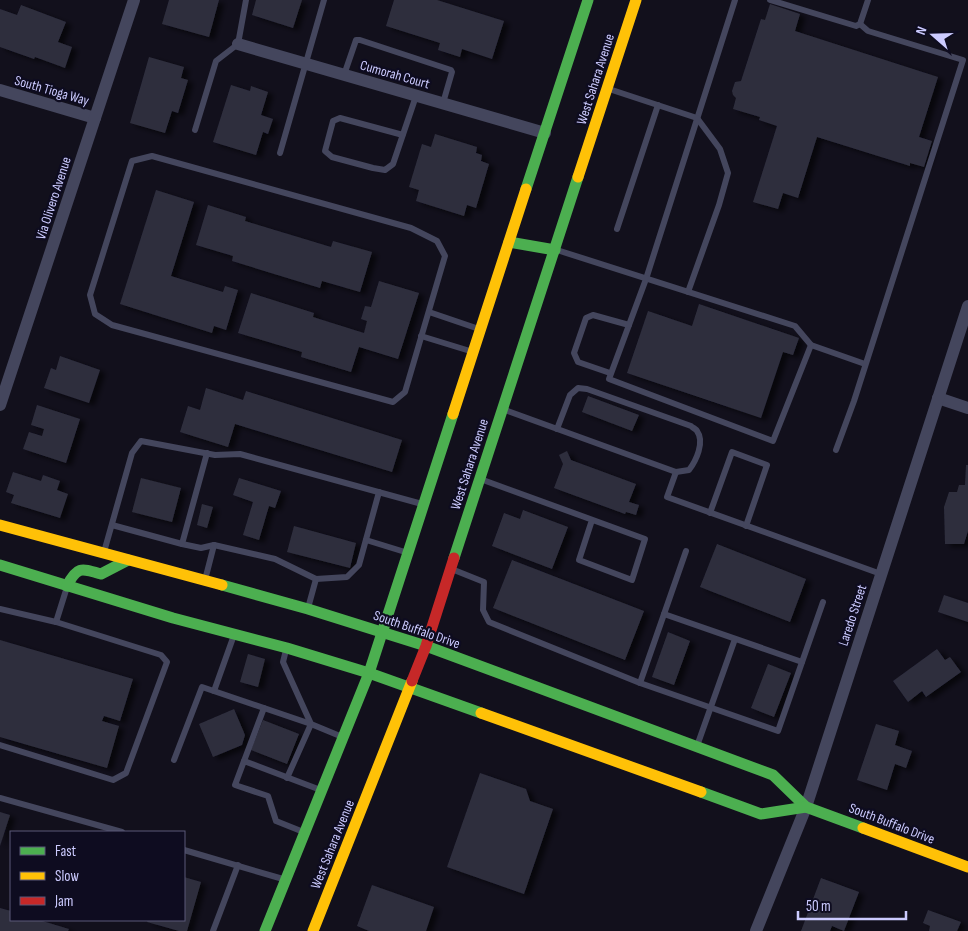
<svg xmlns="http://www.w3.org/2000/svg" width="968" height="931" viewBox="0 0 968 931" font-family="'Sofia Sans Condensed',sans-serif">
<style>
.building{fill:#2e2e3e;filter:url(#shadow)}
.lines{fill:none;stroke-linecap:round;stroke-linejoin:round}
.lane{stroke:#44465d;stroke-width:6}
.street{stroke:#44465d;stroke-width:12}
.fast{stroke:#4caf50;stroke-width:11}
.slow{stroke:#ffc107;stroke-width:11}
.jam{stroke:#c62828;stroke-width:11}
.labels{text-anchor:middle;stroke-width:4.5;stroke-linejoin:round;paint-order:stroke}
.street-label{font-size:14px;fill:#cccbff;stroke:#0e0c20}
</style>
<defs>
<filter id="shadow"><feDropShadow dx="5.5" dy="3" stdDeviation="2.5" flood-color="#0009"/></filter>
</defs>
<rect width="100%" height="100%" fill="#12101c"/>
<!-- building -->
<g class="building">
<path d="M169 0H219L209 37 162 24Z"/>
<path d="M256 0H302L293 28 252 15Z"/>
<path d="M394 0H437L504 21 492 59 462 49 460 57 438 50 440 43 386 26Z"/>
<path d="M770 4 800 14 795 31 938 77 919 137 932 141 924 167 910 163V166L817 137 798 198 783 193 778 209 753 202 777 126 759 120 760 117 733 109 736 98 733 95 732 91 735 82 741 81 761 19 765 20Z"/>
<path d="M21 5 66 22 58 42 72 47 65 68 35 57 34 59 0 47V9L17 15Z"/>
<path d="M149 57 184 67 181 78 188 80 178 113 172 111 165 133 130 123Z"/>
<path d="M231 85 250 91 251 86 268 92 261 115 273 119 268 134 263 132 256 155 213 142Z"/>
<path d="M435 134 477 147 476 153 482 155 481 161 489 164 476 208 467 205 464 216 416 201 419 190 409 187 422 144 431 147Z"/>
<path d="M156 190 194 202 171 276 223 292 225 286 238 290 226 330 214 326 212 333 120 304Z"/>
<path d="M208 205 246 217 245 221 331 247 333 241 372 252 360 292 322 281 320 288 232 261 233 256 196 245Z"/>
<path d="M379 281 419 293 398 359 359 347 351 372 301 357 302 352 238 333 251 293 314 313 313 317 364 333 367 321 361 319 365 306 371 307Z"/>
<path d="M699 304 799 338 793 355 783 352 761 418 627 373 648 311 692 326Z"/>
<path d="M60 356 100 370 89 403 44 388 51 368 56 370Z"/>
<path d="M206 388 243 400 246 391 402 440 392 472 235 424 228 447 180 432 188 406 200 410Z"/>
<path d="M588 396 639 415 632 431 582 412Z"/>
<path d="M37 405 80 419 66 463 23 449 29 432 42 436 44 429 31 425Z"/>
<path d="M567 451 571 460 636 484 629 502 639 505 636 515 626 512 625 514 554 488 563 464 559 455Z"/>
<path d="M966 465H968V531L964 544H945L944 507 949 492H957L959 485H965Z"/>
<path d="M13 472 41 481 43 475 60 481 57 490 68 494 60 518 11 503 14 495 6 492Z"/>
<path d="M141 478 181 488 172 522 132 512Z"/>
<path d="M239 478 281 491 275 508 269 506 259 540 243 535 253 502 233 495Z"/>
<path d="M202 504 213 507 207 528 197 525Z"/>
<path d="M523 510 568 527 552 569 492 546 504 513 520 519Z"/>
<path d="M294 526 356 543 350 568 287 552Z"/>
<path d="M717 544 806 579 790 622 700 587Z"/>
<path d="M512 560 644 611 625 660 493 608Z"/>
<path d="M944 595 968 603V622L938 612Z"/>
<path d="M668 632 690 641 674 685 652 677Z"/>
<path d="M0 640 133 679 120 721 104 716 102 721 119 726 107 768 0 737Z"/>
<path d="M937 649 945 660 950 657 961 672 926 697 922 691 908 702 893 681Z"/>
<path d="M248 654 265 659 258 687 240 682Z"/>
<path d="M768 664 791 673 774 717 751 708Z"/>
<path d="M234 709 245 735 242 745 213 757 199 724Z"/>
<path d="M263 720 299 734 287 764 251 750Z"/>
<path d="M876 724 899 731 895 745 912 751 906 768 895 764 887 790 857 780Z"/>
<path d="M480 773 526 789 530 801 553 809 524 894 447 867Z"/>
<path d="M0 812 10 815 0 846Z"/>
<path d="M184 877 201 882 187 931H179L147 922 148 920H184Z"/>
<path d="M821 878 859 892 844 931 832 926 830 931H801Z"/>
<path d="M372 885 434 907 426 931H369L357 926Z"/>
<path d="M0 908 11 911V920H39L69 929 68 931H0Z"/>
<path d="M928 910 961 922 957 931H929L930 926 923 923Z"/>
</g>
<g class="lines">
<!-- lane -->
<g class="lane">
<path d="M735 0 646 279 609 379 773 441 811 345"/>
<path d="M770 0 856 26 860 24 868 0"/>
<path d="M344 75 355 43 356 40H360L451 70 452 72 443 103"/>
<path d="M609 89 697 118 720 149 728 173 719 205 688 292"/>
<path d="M195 130 216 61 238 44 246 0"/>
<path d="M403 135 340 118 333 121 325 151 332 157 373 168 385 170 393 164 416 96"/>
<path d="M280 153 324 0"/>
<path d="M152 156 411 228 437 241 445 256 405 392 393 402 112 325 95 314 90 295 132 161Z"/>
<path d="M617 229 658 105"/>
<path d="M557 250 795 326 811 345 865 364"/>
<path d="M429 312 479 329"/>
<path d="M421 336 470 351"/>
<path d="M610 373 578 362 574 353 586 318 593 315 629 325"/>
<path d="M505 410 676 472 667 497 881 574"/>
<path d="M557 429 570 395 578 388 587 389 691 426C693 428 696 429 697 431 705 442 696 461 689 470L676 472"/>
<path d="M836 450 854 401 963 60 868 31 860 24"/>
<path d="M483 480 645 539 632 580 579 560 592 520"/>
<path d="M710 513 732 452 767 465 746 526"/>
<path d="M112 525 182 544 201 548 214 545 275 559 316 579 347 577 359 565 379 492"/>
<path d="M366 540 405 552"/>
<path d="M182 544 207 453"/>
<path d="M104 552 132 453 141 441 215 455 240 454 422 504"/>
<path d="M454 570 484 582 483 610 489 622 640 683 778 731 823 602"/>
<path d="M205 580 214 545"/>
<path d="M308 608 316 579"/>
<path d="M0 609 56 622 161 655 167 662 126 773 113 780 0 745"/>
<path d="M664 614 802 662"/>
<path d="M56 622 67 587"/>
<path d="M286 650 283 662 311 724 340 736"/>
<path d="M640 683 686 551"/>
<path d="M214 691 234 635"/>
<path d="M697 746 735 639"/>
<path d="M174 760 202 687 311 724 287 778"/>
<path d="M244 761 264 708"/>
<path d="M0 798 122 832"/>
<path d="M301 831 276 821 268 796 235 785 244 761 318 789"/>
<path d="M184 850 283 879"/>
<path d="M213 931 238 865"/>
</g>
<!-- street -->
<g class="street">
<path d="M238 44 545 133"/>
<path d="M0 90 95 118"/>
<path d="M938 398 968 408"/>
<path d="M0 405 134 0"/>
<path d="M756 931 806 807 968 306"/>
</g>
<!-- fast -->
<g class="fast">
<path d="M526 189 588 0"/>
<path d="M509 242 555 250"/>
<path d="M454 558 578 177"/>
<path d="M0 565 173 618 287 648 369 673 481 713"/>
<path d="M222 585 308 609 426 646 773 775 806 807 863 828"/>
<path d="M67 586C77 566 81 568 101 574L128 560"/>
<path d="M701 792 761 814 806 807"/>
<path d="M265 931 369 673 453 414"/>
</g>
<!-- slow -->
<g class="slow">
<path d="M578 177 636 0"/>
<path d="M453 414 526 189"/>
<path d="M0 525 222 585"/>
<path d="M481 713 701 792"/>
<path d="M863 828 968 867"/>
<path d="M313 931 412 681"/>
</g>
<!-- jam -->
<path class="jam" d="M412 681 426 646 454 558"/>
</g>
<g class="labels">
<!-- street labels -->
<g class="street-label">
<text transform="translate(395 74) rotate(16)" y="5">Cumorah Court</text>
<text transform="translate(595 79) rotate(-72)" y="5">West Sahara Avenue</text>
<text transform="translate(52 90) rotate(16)" y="5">South Tioga Way</text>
<text transform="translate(53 198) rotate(-72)" y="5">Via Olivero Avenue</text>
<text transform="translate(469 464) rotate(-72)" y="5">West Sahara Avenue</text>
<text transform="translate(852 615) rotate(-72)" y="5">Laredo Street</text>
<text transform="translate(417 629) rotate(19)" y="5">South Buffalo Drive</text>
<text transform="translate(892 823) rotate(21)" y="5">South Buffalo Drive</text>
<text transform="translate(332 844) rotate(-68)" y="5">West Sahara Avenue</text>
</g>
</g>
<!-- legend -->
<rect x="10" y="831" width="175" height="90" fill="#0e0c20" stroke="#5a5879"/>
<rect x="20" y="847" width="25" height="8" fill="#4caf50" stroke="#5a5879"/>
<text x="55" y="856" font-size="15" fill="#cccbff">Fast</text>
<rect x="20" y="872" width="25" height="8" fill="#ffc107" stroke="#5a5879"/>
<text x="55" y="881" font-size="15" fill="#cccbff">Slow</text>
<rect x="20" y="897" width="25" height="8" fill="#c62828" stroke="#5a5879"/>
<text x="55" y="906" font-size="15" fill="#cccbff">Jam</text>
<!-- north arrow -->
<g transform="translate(933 35) rotate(290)" stroke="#0e0c20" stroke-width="4" paint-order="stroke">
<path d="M0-4L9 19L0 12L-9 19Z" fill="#cccbff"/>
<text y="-8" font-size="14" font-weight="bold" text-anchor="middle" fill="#cccbff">N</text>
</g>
<!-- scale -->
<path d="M798 911v8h108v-8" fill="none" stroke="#cccbff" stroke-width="2.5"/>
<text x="806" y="911" font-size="15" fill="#cccbff" stroke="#0e0c20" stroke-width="4" paint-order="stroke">50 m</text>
</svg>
